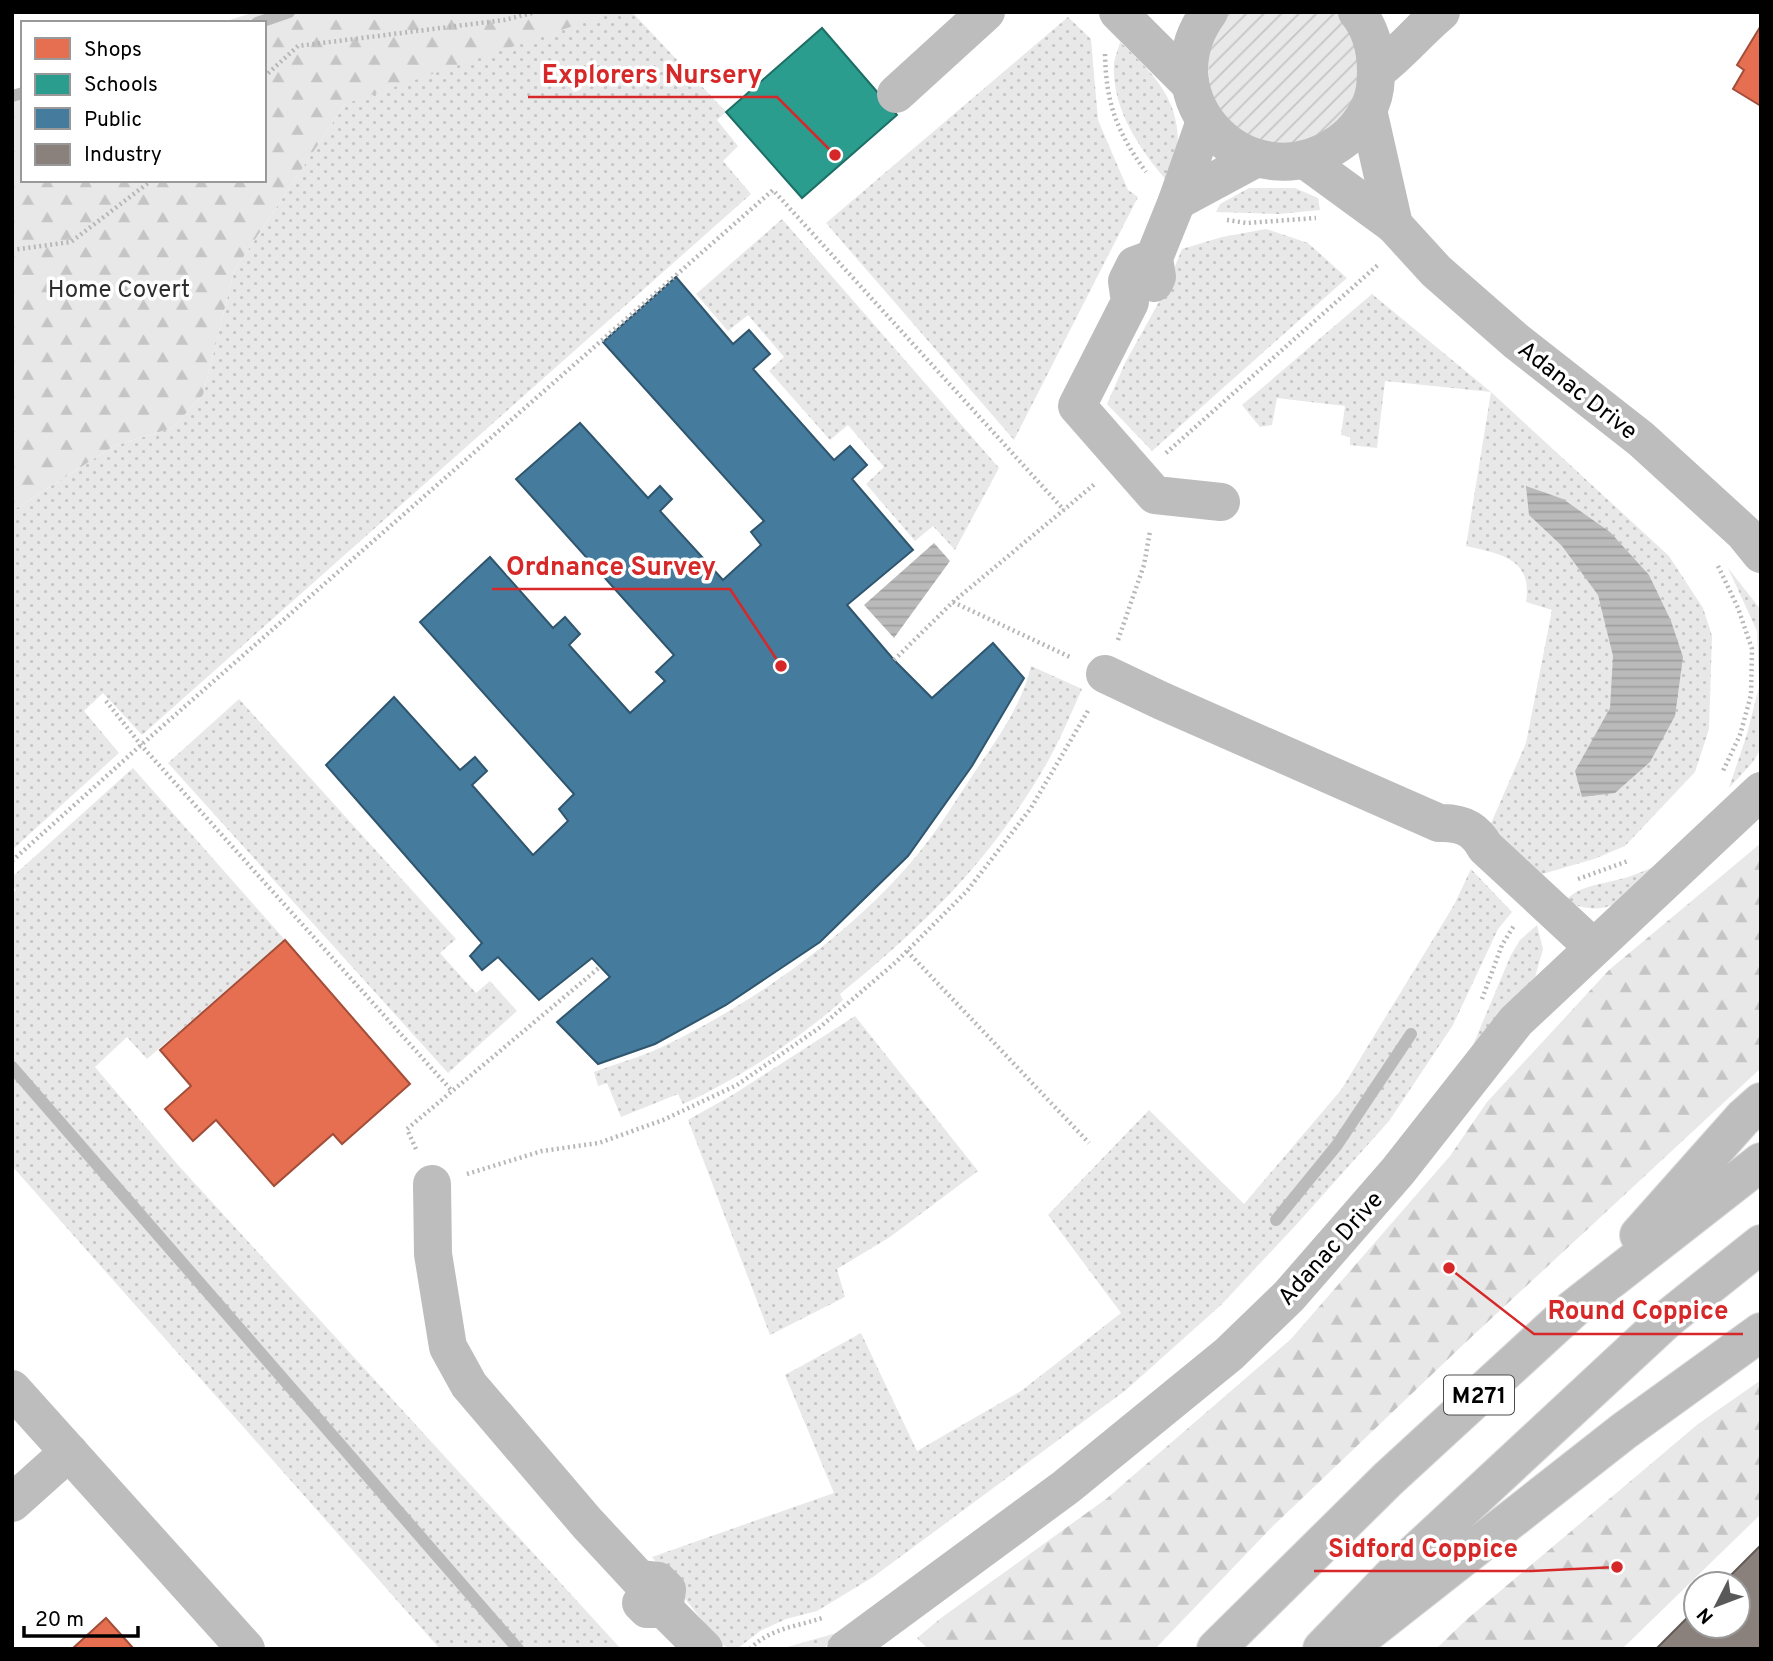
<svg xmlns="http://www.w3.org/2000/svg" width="1773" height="1661" viewBox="0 0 1773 1661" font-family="Overpass,sans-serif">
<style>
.grass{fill:url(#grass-dots)}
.forest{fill:url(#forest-firs)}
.garden{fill:url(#garden-furrows)}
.water{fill:url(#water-rules)}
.shops{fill:#e76f51;stroke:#a24e39;stroke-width:2}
.schools{fill:#2a9d8f;stroke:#1d6e64;stroke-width:2}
.public{fill:#457b9d;stroke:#30566e;stroke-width:2}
.industry{fill:#8a817c;stroke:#615a57;stroke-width:2}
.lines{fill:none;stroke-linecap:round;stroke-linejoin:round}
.stream{stroke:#bababa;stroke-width:12}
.highway-casing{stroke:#dbdbdb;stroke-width:40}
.path{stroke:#b8b8b8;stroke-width:4.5;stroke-dasharray:2 3.5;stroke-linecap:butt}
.minor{stroke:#bdbdbd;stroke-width:38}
.highway{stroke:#bdbdbd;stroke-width:38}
.labels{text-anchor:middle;stroke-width:7;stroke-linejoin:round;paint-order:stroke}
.shield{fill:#fff;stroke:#4c4c4c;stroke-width:2}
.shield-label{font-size:23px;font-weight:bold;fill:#000}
.park-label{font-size:24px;fill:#2d2d2d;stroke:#fff}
.street-label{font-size:24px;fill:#000;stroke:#fff}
.leader{fill:none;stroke:#d62828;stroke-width:2.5}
.callout-dot{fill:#d62828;stroke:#fff;stroke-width:2.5}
.callout-label{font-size:26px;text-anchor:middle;font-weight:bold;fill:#d62828;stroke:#fff;stroke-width:7;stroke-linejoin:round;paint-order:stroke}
</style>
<defs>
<pattern id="grass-dots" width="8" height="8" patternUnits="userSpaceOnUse" patternTransform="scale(1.75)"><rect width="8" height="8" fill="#e8e8e8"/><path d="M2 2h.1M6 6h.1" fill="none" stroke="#c5c5c5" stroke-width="1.8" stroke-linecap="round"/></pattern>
<pattern id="forest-firs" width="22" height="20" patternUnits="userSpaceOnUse" patternTransform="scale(1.75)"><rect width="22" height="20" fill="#e8e8e8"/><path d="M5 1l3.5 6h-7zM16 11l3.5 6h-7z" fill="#c5c5c5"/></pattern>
<pattern id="garden-furrows" width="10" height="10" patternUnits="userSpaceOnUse" patternTransform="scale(1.75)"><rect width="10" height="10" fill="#e8e8e8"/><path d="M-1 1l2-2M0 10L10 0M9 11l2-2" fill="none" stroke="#c5c5c5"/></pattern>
<pattern id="water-rules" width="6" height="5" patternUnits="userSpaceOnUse" patternTransform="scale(1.75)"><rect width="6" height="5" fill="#bababa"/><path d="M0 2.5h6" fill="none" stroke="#9e9e9e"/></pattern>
</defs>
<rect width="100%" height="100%" fill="#fff"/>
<!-- grass -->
<g class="grass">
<path d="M614 12H632L726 112 717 120 738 146 723 161 751 194 142 735 103 693 84 711 119 753 12 850V511L114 446 172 428 203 395 234 271 345 104 386 86Z"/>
<path d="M1068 17 1091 39 1098 120 1128 190 1138 197 1014 440 826 223Z"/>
<path d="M1120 42C1173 91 1187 116 1173 188 1143 154 1111 111 1114 63 1115 56 1119 48 1120 42Z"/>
<path d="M1249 188H1295L1318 198 1320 210 1278 214 1216 212 1220 204Z"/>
<path d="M782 219 999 468 955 550 933 526 915 541 866 484 884 467 848 425 830 440 769 371 784 357 748 315 728 331 696 294Z"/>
<path d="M1266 229 1308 243 1347 278 1152 451 1107 404 1125 363 1165 291 1182 249 1222 237Z"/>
<path d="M1372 294 1491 392 1669 556 1703 608 1712 636 1709 729 1695 772 1625 846 1594 859 1539 875 1489 828 1526 743 1552 610 1526 602C1533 558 1500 554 1466 546L1491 392 1385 381 1377 448 1350 445V437L1341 435 1345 406 1277 398 1272 425 1260 427 1242 405Z"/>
<path d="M1728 568 1761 610V749L1752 763 1729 788 1747 734 1759 687 1757 631Z"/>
<path d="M1031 666 1082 689C1071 713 1061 738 1048 761 993 858 925 925 840 994L843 1000C798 1040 738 1079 683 1104L678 1094 621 1117 607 1083 598 1086 594 1072C618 1063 645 1056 668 1044 754 1002 842 940 906 868 932 839 953 805 974 773 997 739 1022 705 1031 666Z"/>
<path d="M239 699 456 939 440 953 476 993 490 981 517 1011 448 1073 168 763Z"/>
<path d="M133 768 285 940 147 1059 127 1037 95 1067 178 1165 621 1649H440L12 1166V893L16 890 12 886V877Z"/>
<path d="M1660 864C1627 895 1613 922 1565 901 1580 884 1607 884 1628 877 1639 873 1649 869 1660 864Z"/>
<path d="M1471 869 1512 912 1498 929 1453 1025 1389 1121 1296 1225 1221 1305 1126 1390 873 1577 817 1611 786 1619 760 1631 737 1649H730L721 1644 652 1557 834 1493 785 1375 861 1333 917 1451 1021 1391 1121 1313 1048 1215 1149 1110 1244 1204 1341 1090 1454 905Z"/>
<path d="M1537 925 1543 949 1535 977 1473 1045 1511 955 1520 940Z"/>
<path d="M855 1016 978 1171 890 1237 837 1269 845 1297 770 1335 688 1120 734 1094Z"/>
<path d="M840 1632 823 1649H780Z"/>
</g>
<!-- forest -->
<g class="forest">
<path d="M255 12H614L345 104 234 271 203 395 172 428 114 446 12 511V93L23 89V180H264V23H220Z"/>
<path d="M1761 843V1068L1465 1343 1273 1526 1155 1649H928L917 1638 941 1618 1106 1499 1291 1339 1450 1156 1487 1102 1609 970Z"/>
<path d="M1761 1380V1514L1622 1649H1436L1466 1620 1698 1424Z"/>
</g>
<!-- garden -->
<path class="garden" d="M1230 12H1336L1345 21 1358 42 1359 92 1331 133 1287 149 1241 136 1211 99 1207 50 1217 27Z"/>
<!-- water -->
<g class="water">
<path d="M1526 486 1563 499 1610 532 1649 575 1671 621 1683 657 1675 716 1650 762 1615 793 1582 797 1575 771 1610 708 1613 656 1598 595 1562 546 1529 515Z"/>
<path d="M934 543 950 561 894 638 864 605Z"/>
</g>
<!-- shops -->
<g class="shops">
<path d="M1760 27 1761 28V106L1733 89 1744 70 1737 65Z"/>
<path d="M285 940 410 1084 342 1144 333 1134 274 1186 216 1120 193 1141 165 1109 191 1086 160 1050Z"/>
<path d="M106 1618 134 1649H72Z"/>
</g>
<!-- schools -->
<path class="schools" d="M822 28 897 115 802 198 726 112Z"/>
<!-- public -->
<path class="public" d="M676 277 733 344 749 330 770 354 753 369 834 460 850 446 867 465 852 479 913 550 847 605 894 660 932 698 993 643 1024 678 972 766 908 856 820 942 726 1005 655 1044 598 1064 557 1022 610 977 592 958 539 1000 498 957 482 970 470 956 482 943 326 765 394 697 460 770 475 757 487 771 472 785 533 855 568 821 559 809 574 794 420 622 490 557 553 628 565 617 580 634 569 645 630 713 665 681 656 672 674 655 516 479 580 423 648 498 660 486 672 499 660 511 723 580 761 545 751 532 764 521 603 342Z"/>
<!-- industry -->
<path class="industry" d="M1761 1545V1649H1656L1696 1609V1626H1738V1584H1722Z"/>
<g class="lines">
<!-- stream -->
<g class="stream">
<path d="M257 23 289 12"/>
<path d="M12 96 23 93"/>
<path d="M12 1067 518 1649"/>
<path d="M1276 1220 1337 1145 1411 1034"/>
</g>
<!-- highway casing -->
<g class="highway-casing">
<g id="highway">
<path d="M1639 1235 1743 1118 1761 1102"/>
<path d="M1359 1639 1624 1431 1761 1332"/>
<path d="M1216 1649 1388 1479 1573 1309 1761 1162"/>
<path d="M1322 1649 1412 1556 1666 1320 1761 1244"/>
</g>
</g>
<!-- path -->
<g class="path">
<path d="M1105 54C1106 104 1117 132 1146 172"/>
<path d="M264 77 298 46 504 20 536 12"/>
<path d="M1227 220 1247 223 1316 218"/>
<path d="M12 250 71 242 152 180"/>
<path d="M1166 453 1379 264"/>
<path d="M1718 566 1738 608 1752 649 1751 695 1740 735 1722 773"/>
<path d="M953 602 1072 658"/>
<path d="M1118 640 1144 565 1150 531"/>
<path d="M894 660 953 602 1096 483"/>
<path d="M106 701 141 745 452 1091"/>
<path d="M12 861 141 745 773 190 1064 510"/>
<path d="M1578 879 1628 861"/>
<path d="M907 951 1089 1143"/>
<path d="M1482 999 1502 945 1515 924"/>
<path d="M416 1149 407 1129 600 967"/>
<path d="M467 1174 542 1151 599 1143 663 1120 737 1085 819 1028 896 962 967 891 1031 808 1089 709"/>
<path d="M750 1649C770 1628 796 1627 822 1618"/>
</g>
<!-- minor -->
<g class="minor">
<path d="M1118 12 1190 84"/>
<path d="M1209 12C1145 99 1249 204 1338 144 1356 132 1372 110 1375 88 1378 61 1375 34 1357 12"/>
<path d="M1377 71C1401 53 1418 31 1441 12"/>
<path d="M896 94 986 12"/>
<path d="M1368 110 1394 225"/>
<path d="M1305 160 1394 225 1436 271 1516 341 1641 439 1744 533 1761 554"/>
<path d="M1177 201 1255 159"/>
<path d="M1154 258 1135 265 1127 281 1130 302 1077 406 1155 495 1221 502"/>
<path d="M1154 283 1157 277 1154 258 1177 201 1205 121"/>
<path d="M1105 674 1162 701 1439 823C1460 822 1475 828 1485 847L1593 947"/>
<path d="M432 1184 433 1254 448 1347 469 1385 587 1523 639 1579 658 1581 667 1590 664 1609"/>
<path d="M12 1389 246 1649"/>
<path d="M12 1503 69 1452"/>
<path d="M641 1603 647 1609H664L704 1649"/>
<path d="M846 1649 1066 1487 1229 1354 1289 1296 1398 1171 1516 1021 1761 791"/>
</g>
<!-- highway -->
<use href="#highway" class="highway"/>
</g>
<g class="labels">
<!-- shield labels -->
<rect class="shield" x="1444" y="1375.5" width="70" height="39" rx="5"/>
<g class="shield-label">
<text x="1479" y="1403">M271</text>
</g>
<!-- park labels -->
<g class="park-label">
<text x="119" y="297">Home Covert</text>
</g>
<!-- street labels -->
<g class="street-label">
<text transform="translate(1578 390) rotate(38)" y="8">Adanac Drive</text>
<text transform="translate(1330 1248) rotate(-48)" y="8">Adanac Drive</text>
</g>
</g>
<!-- callouts -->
<path class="leader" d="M835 155L777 97H528M781 666L730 589H492M1449 1268L1534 1334H1743M1617 1567L1532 1571H1314"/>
<g class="callout-dot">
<circle cx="835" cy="155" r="7"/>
<circle cx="781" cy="666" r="7"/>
<circle cx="1449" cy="1268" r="7"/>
<circle cx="1617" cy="1567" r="7"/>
</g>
<g class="callout-label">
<text x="652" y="83">Explorers Nursery</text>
<text x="611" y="575">Ordnance Survey</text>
<text x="1638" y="1319">Round Coppice</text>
<text x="1423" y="1557">Sidford Coppice</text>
</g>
<!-- border -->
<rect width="1773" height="1661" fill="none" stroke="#000000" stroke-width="28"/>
<!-- legend -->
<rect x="21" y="21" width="245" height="161" fill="#ffffff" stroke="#999999" stroke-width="2"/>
<rect x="35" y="38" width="35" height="21" fill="#e76f51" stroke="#999999" stroke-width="2"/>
<text x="84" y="56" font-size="21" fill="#000000">Shops</text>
<rect x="35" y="74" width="35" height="21" fill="#2a9d8f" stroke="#999999" stroke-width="2"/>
<text x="84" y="91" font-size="21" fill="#000000">Schools</text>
<rect x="35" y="108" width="35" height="21" fill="#457b9d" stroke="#999999" stroke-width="2"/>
<text x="84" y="126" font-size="21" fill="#000000">Public</text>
<rect x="35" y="144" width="35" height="21" fill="#8a817c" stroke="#999999" stroke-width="2"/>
<text x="84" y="161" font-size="21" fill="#000000">Industry</text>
<!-- north arrow -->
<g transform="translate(1717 1605) rotate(228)"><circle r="33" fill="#ffffff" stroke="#999999" stroke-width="2"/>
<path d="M0-5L12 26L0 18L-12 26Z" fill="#595959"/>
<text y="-10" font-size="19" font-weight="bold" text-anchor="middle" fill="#000000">N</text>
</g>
<!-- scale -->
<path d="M24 1626v10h114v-10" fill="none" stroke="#000000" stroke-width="3.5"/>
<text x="35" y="1626" font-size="21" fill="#000000" stroke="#ffffff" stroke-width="5" paint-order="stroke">20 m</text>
</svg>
